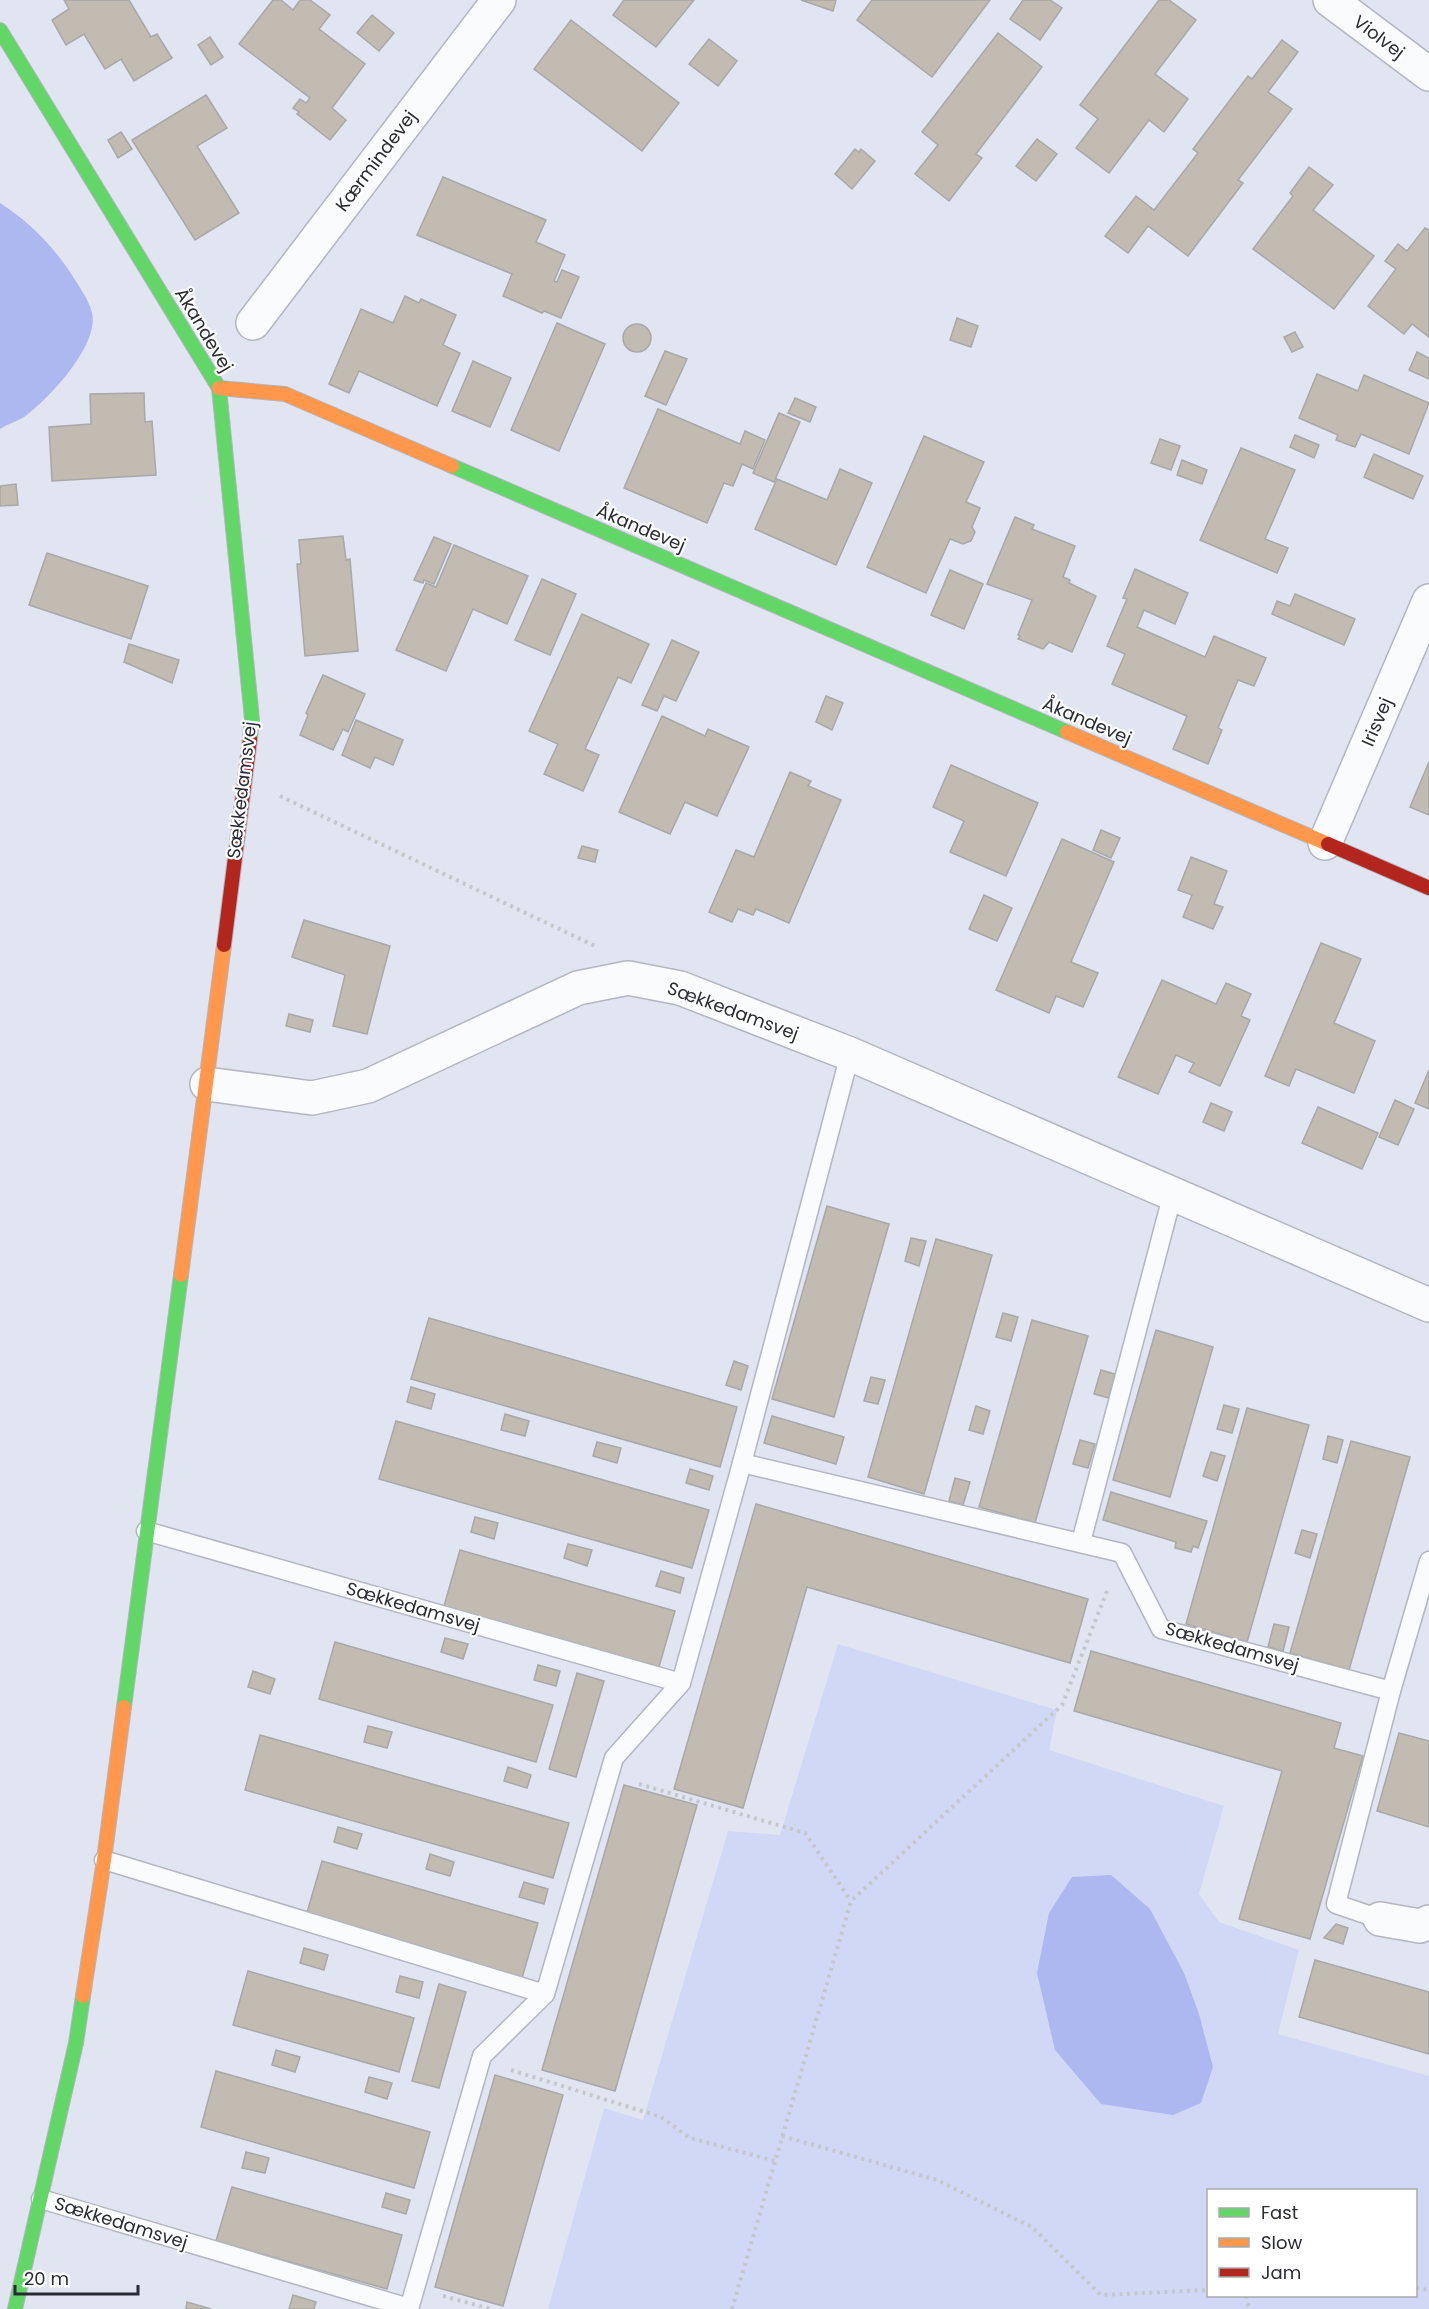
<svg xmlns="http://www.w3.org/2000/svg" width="1429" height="2309" viewBox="0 0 1429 2309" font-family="Poppins,sans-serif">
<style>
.green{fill:#d1d8f6;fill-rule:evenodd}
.water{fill:#acb8ef}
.building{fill:#c1bbb1;stroke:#a8a8a9;stroke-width:1.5}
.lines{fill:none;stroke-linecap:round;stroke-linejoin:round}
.lane-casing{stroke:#b3b6c0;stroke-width:21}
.street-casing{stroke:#b3b6c0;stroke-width:36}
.fast-casing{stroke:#b3b6c0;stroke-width:16}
.slow-casing{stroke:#b3b6c0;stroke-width:16}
.jam-casing{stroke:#b3b6c0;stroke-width:16}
.path{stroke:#c5c7cb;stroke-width:4;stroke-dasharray:3 4.5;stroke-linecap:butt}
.lane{stroke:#fafbfd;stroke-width:18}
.street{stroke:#fafbfd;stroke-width:33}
.fast{stroke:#63d668;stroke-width:14}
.slow{stroke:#ff974d;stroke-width:14}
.jam{stroke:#b3261e;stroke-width:14}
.labels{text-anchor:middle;stroke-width:4.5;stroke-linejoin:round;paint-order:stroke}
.street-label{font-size:18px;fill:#292b34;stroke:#fff}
</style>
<rect width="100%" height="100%" fill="#e1e5f2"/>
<!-- green -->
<path class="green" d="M838 1644 1057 1710 1049 1750 1224 1806 1199 1894 1219 1922 1299 1950 1278 2034 1429 2076V2309H548L604 2108 643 2120 728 1831 780 1835ZM1208 2190H1416V2296H1208Z"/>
<!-- water -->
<g class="water">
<path d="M0 203C28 221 49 242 68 269 76 282 89 299 92 313 99 345 51 396 28 414 20 421 9 423 0 429Z"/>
<path d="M1111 1875 1150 1909 1184 1973 1199 2014 1213 2067 1201 2103 1173 2115 1101 2104 1055 2050 1037 1973 1049 1913 1072 1877Z"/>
</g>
<!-- building -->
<g class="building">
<path d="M64 0H129L151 37 157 34 172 58 134 81 121 59 105 69 84 34 66 45 52 20 69 9Z"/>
<path d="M273 0H281L293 10 300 0H310L330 15 319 29 365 64 332 108 346 120 330 140 297 114 299 112 293 108 300 99 306 103 310 98 239 44Z"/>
<path d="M624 0H694L656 47 613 15Z"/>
<path d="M801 0H836L833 11Z"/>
<path d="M872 0H990L932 77 857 20Z"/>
<path d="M1023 0H1050L1062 8 1040 40 1010 19Z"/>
<path d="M1159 0H1169L1196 20 1155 74 1188 99 1164 132 1149 120 1109 173 1076 148 1098 119 1080 105Z"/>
<path d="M372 15 394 33 379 51 357 33Z"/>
<path d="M571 20 679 103 642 151 534 69Z"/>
<path d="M998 33 1042 67 976 154 982 158 949 201 915 174 938 145 922 132Z"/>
<path d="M210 37 223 57 211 65 198 45Z"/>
<path d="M709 39 737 61 718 86 689 64Z"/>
<path d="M1282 40 1298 52 1268 92 1292 109 1238 180 1243 183 1188 256 1148 226 1128 253 1105 236 1136 196 1154 210 1198 153 1193 149 1248 76 1252 79Z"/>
<path d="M206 95 227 128 197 146 239 213 195 240 132 140Z"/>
<path d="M121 132 132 149 118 158 108 140Z"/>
<path d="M1037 139 1057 154 1036 181 1016 166Z"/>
<path d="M855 149 859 152 861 149 875 161 852 189 835 174Z"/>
<path d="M1309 167 1333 185 1313 210 1374 256 1334 309 1253 249 1293 196 1290 193Z"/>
<path d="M443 177 546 220 536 242 565 255 554 281 557 282 562 270 579 277 561 318 544 311 542 313 503 296 512 274 417 235Z"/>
<path d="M1425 228 1429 230V337L1412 324 1404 334 1368 306 1396 269 1385 261 1398 244 1407 251Z"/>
<path d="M405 296 419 303 421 299 456 315 443 345 460 353 437 406 359 371 349 393 329 384 361 309 393 323Z"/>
<path d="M957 318 978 326 971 347 950 340Z"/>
<path d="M557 323 605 344 559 451 511 430Z"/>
<circle cx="637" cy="338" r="14"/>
<path d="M1295 332 1303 347 1292 352 1284 337Z"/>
<path d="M665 351 687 359 666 405 645 396Z"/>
<path d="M1417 352 1429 358V379L1409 370Z"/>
<path d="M473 361 511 378 490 427 452 411Z"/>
<path d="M1317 374 1358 391 1364 375 1429 403 1409 454 1361 434 1355 447 1336 440 1338 435 1299 418Z"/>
<path d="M144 393 145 422 152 421 156 475 52 481 49 427 91 424 90 394Z"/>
<path d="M795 398 816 407 810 422 788 413Z"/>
<path d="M658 409 740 444 745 431 765 440 753 469 742 464 733 486 724 483 707 523 624 488Z"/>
<path d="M779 413 800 422 774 482 753 473Z"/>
<path d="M1295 435 1319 445 1314 458 1290 447Z"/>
<path d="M924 436 984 462 966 502 980 508 972 527 975 532 971 541 963 544 950 539 926 593 867 567Z"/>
<path d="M1160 439 1180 446 1171 470 1151 463Z"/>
<path d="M1241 448 1295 470 1265 539 1288 548 1277 573 1200 540Z"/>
<path d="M1374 454 1423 476 1413 499 1364 477Z"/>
<path d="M1182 460 1207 470 1202 484 1177 475Z"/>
<path d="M840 469 872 483 836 565 755 529 777 479 827 500Z"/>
<path d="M16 484 18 505 0 506V486Z"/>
<path d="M1015 517 1034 525 1032 529 1075 546 1063 577 1070 580 1069 583 1096 596 1072 652 1049 642 1043 649 1018 639 1020 636 1018 635 1032 600 987 584Z"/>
<path d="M343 536 346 560 350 559 358 651 305 656 297 564H301L299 540Z"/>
<path d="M434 537 451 544 434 584 424 580 423 583 414 580Z"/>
<path d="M454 545 528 576 507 624 473 609 446 671 396 650 426 583 436 587Z"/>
<path d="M47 553 148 586 131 639 29 605Z"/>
<path d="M1135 569 1188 593 1175 624 1144 610 1137 627 1205 657 1214 636 1266 658 1254 686 1238 680 1218 728 1222 730 1208 764 1173 749 1187 716 1112 684 1125 654 1107 646 1127 599 1123 598Z"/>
<path d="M950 570 983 584 964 629 931 615Z"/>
<path d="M542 579 576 594 550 655 515 640Z"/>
<path d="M1295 594 1355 619 1344 645 1272 614 1277 601 1290 606Z"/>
<path d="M582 614 649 644 631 683 618 677 585 749 599 755 583 791 544 774 558 744 529 731Z"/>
<path d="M672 640 699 652 676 701 664 696 657 711 642 705Z"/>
<path d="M129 644 179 660 172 683 124 662Z"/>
<path d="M323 675 365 694 348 732 343 729 333 750 300 735 308 715 306 713Z"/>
<path d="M826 696 843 703 832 730 816 722Z"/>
<path d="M662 716 705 736 708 729 749 747 717 816 685 802 670 834 619 812Z"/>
<path d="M356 720 403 740 393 765 375 757 370 768 342 755Z"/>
<path d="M1429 762V815L1410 807Z"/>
<path d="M951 765 1038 803 1006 876 950 852 964 821 933 807Z"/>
<path d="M790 772 811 781 808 786 841 800 789 923 756 909 753 915 738 909 732 922 709 912 736 850 754 857Z"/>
<path d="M1101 830 1120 838 1111 858 1093 850Z"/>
<path d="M1062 839 1114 862 1071 962 1098 973 1083 1007 1056 996 1049 1013 996 990Z"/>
<path d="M582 846 598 850 595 862 578 858Z"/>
<path d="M1191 857 1227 871 1214 904 1223 907 1213 929 1183 917 1192 895 1178 890Z"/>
<path d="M984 895 1012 908 997 941 969 929Z"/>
<path d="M304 920 390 946 367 1034 333 1026 345 975 292 957Z"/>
<path d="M1321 943 1361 959 1334 1023 1375 1041 1354 1093 1296 1069 1289 1086 1265 1076Z"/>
<path d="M1162 980 1216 1004 1226 983 1251 994 1241 1016 1250 1020 1220 1086 1189 1072 1194 1063 1176 1055 1158 1094 1118 1077Z"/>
<path d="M289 1014 313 1020 310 1032 286 1026Z"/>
<path d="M1429 1070V1109L1415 1103Z"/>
<path d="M1395 1100 1414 1109 1398 1145 1379 1137Z"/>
<path d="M1211 1103 1232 1112 1224 1131 1203 1122Z"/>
<path d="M1318 1107 1378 1133 1362 1169 1302 1143Z"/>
<path d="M827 1206 889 1224 834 1417 772 1399Z"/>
<path d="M911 1238 926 1241 919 1266 905 1261Z"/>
<path d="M936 1239 992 1255 924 1494 868 1477Z"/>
<path d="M1003 1313 1018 1317 1011 1341 996 1337Z"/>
<path d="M429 1318 737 1407 720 1467 411 1379Z"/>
<path d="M1032 1320 1088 1336 1035 1523 979 1507Z"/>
<path d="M1156 1330 1213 1347 1170 1497 1113 1480Z"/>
<path d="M734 1361 748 1366 741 1390 726 1385Z"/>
<path d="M1101 1370 1115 1374 1109 1398 1094 1394Z"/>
<path d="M871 1377 885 1380 878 1404 864 1401Z"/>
<path d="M411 1387 435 1394 431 1409 407 1402Z"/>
<path d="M1224 1405 1239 1409 1232 1433 1217 1429Z"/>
<path d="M976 1406 990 1411 983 1434 969 1430Z"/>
<path d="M1247 1408 1309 1425 1247 1642 1186 1624Z"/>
<path d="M505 1414 529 1421 525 1436 501 1430Z"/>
<path d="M772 1416 844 1437 836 1464 764 1443Z"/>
<path d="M396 1421 709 1510 692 1568 379 1479Z"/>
<path d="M1328 1436 1343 1440 1337 1463 1323 1459Z"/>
<path d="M1080 1440 1095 1444 1088 1468 1073 1464Z"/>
<path d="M1351 1441 1410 1457 1349 1670 1290 1653Z"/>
<path d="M597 1442 621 1448 617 1463 593 1456Z"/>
<path d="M1211 1452 1225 1456 1217 1481 1203 1476Z"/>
<path d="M690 1469 713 1476 709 1490 686 1483Z"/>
<path d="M955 1478 970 1482 963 1505 949 1501Z"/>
<path d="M1111 1492 1207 1521 1198 1548 1193 1546 1191 1552 1175 1548 1176 1542 1103 1520Z"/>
<path d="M756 1504 1088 1599 1070 1663 807 1587 743 1808 674 1789Z"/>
<path d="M475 1517 498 1523 494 1539 471 1532Z"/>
<path d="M1302 1530 1317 1534 1310 1558 1295 1553Z"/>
<path d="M568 1544 592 1550 587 1566 564 1558Z"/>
<path d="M460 1550 675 1611 659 1667 444 1606Z"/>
<path d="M661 1571 684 1578 680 1593 656 1586Z"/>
<path d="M1274 1624 1289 1627 1283 1651 1268 1647Z"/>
<path d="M445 1638 468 1644 463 1659 441 1652Z"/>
<path d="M335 1642 553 1705 536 1762 319 1699Z"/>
<path d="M1091 1651 1341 1723 1334 1748 1363 1756 1310 1939 1239 1919 1282 1771 1074 1711Z"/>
<path d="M538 1665 560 1671 556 1686 534 1680Z"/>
<path d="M253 1671 275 1679 270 1694 248 1687Z"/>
<path d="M577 1673 604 1681 576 1777 549 1769Z"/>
<path d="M368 1726 392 1732 387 1748 364 1742Z"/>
<path d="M1399 1733 1429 1741V1827L1377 1811Z"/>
<path d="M260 1735 569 1823 553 1878 245 1790Z"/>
<path d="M508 1767 531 1775 527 1788 504 1781Z"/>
<path d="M624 1785 697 1805 615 2091 542 2070Z"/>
<path d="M338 1827 362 1834 357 1849 334 1842Z"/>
<path d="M430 1854 454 1862 450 1876 426 1869Z"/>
<path d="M322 1861 538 1923 522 1978 306 1916Z"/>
<path d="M524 1882 548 1889 544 1904 519 1897Z"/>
<path d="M1336 1924 1348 1928 1343 1944 1324 1938Z"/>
<path d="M304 1948 328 1955 324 1970 300 1963Z"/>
<path d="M1315 1960 1429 1992V2054L1299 2017Z"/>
<path d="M248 1971 414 2018 399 2072 233 2025Z"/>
<path d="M400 1976 423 1982 419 1998 396 1992Z"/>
<path d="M439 1984 466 1992 439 2088 412 2081Z"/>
<path d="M276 2050 300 2057 295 2072 272 2065Z"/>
<path d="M216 2071 430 2132 414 2188 201 2127Z"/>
<path d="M495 2075 563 2095 503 2306 435 2287Z"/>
<path d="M369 2077 392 2083 387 2099 365 2092Z"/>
<path d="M246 2152 269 2158 265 2173 242 2168Z"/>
<path d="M232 2187 402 2235 387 2289 216 2241Z"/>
<path d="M386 2193 410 2200 406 2214 382 2207Z"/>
<path d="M293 2295 316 2302 314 2309H289Z"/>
<path d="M187 2302 211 2309H186Z"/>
</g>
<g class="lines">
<!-- lane casing -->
<g class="lane-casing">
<g id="lane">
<path d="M742 1463 1122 1553 1161 1629 1391 1691"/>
<path d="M146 1531 681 1683"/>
<path d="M1081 1542 1173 1193"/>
<path d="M104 1860 545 1994"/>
<path d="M1380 1919 1336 1904 1391 1691 1429 1561"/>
<path d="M41 2199 409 2308"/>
<path d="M409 2309 482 2056 545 1994 614 1758 681 1683 742 1463 850 1054"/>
</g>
</g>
<!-- street casing -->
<g class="street-casing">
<g id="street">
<path d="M1330 0 1429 74"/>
<path d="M253 323 499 0"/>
<path d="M1325 843 1429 601"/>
<path d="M207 1084 312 1098 368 1086 578 988 628 978 680 988 850 1054 1429 1305"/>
<path d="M1380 1919 1420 1926 1429 1922"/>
</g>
</g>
<!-- fast casing -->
<g class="fast-casing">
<g id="fast">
<path d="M0 30 219 388 252 719 250 739"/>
<path d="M452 466 1067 732"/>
<path d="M124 1707 181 1275"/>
<path d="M15 2309 76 2043 83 1996"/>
</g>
</g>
<!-- slow casing -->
<g class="slow-casing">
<g id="slow">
<path d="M219 388 285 394 452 466"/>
<path d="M1067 732 1328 844"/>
<path d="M181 1275 224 945"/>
<path d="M83 1996 104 1860 124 1707"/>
</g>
</g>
<!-- jam casing -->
<g class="jam-casing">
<g id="jam">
<path d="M1328 844 1429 888"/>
<path d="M224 945 250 739"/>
</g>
</g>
<!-- path -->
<g class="path">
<path d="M280 796 595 946"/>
<path d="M639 1784 805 1833 851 1901"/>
<path d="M511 2070 661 2117 690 2138 775 2161"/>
<path d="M782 2136 937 2180 1032 2227 1101 2295 1208 2290"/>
<path d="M1416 2288 1429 2290"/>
<path d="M443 2296 491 2309"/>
<path d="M1246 2296 1249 2309"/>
<path d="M732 2309 851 1901 1062 1705 1107 1591"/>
</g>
<!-- lane -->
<use href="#lane" class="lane"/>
<!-- street -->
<use href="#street" class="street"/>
<!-- fast -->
<use href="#fast" class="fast"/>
<!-- slow -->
<use href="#slow" class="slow"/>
<!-- jam -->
<use href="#jam" class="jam"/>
</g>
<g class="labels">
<!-- street labels -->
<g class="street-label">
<text transform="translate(1379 37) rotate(37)" y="6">Violvej</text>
<text transform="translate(376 161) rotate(-53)" y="6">Kærmindevej</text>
<text transform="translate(204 330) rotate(59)" y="6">Åkandevej</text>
<text transform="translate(641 528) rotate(23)" y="6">Åkandevej</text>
<text transform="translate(1087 721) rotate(23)" y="6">Åkandevej</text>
<text transform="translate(1377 722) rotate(-67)" y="6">Irisvej</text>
<text transform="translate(242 790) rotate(-83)" y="6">Sækkedamsvej</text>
<text transform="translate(733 1011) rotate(20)" y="6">Sækkedamsvej</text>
<text transform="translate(413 1607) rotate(16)" y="6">Sækkedamsvej</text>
<text transform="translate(1232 1647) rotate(16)" y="6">Sækkedamsvej</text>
<text transform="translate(121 2223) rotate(17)" y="6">Sækkedamsvej</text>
</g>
</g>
<!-- legend -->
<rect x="1207" y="2189" width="210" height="108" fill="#ffffff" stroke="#a9aaae" stroke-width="1.5"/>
<rect x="1219" y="2208" width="30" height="9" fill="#63d668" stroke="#a9aaae" stroke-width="1.5"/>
<text x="1261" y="2219" font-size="18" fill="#292b34">Fast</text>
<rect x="1219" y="2238" width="30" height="9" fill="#ff974d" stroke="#a9aaae" stroke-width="1.5"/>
<text x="1261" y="2249" font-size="18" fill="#292b34">Slow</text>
<rect x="1219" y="2268" width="30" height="9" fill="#b3261e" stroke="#a9aaae" stroke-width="1.5"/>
<text x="1261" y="2279" font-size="18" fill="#292b34">Jam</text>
<!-- scale -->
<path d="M15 2285v9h123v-9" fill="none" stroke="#292b34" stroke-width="3"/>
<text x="24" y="2285" font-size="18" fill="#292b34" stroke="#ffffff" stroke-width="4.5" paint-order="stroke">20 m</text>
</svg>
